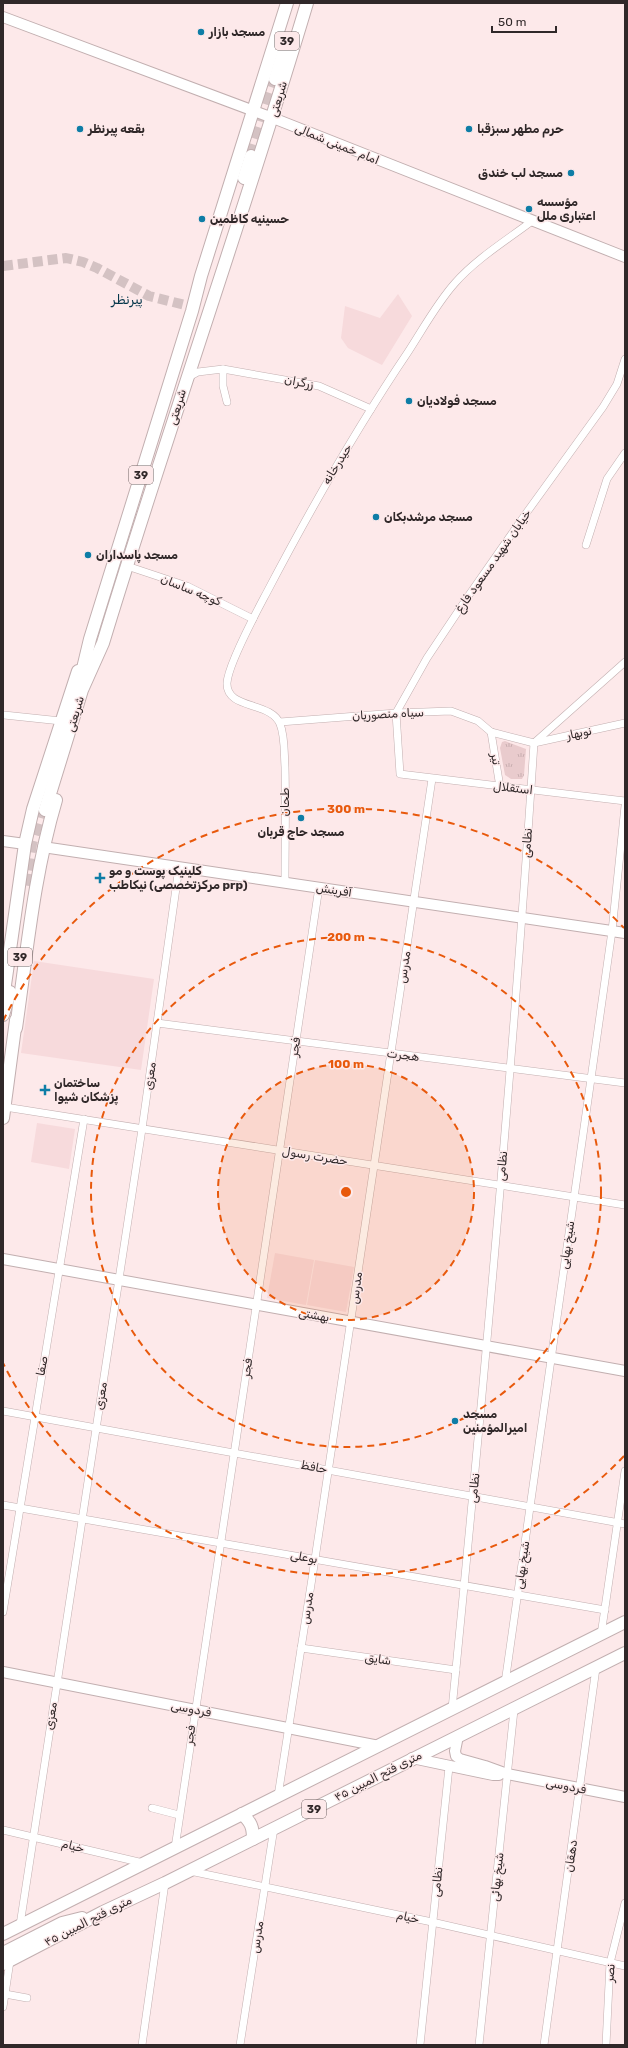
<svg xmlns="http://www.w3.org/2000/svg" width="628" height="2048" viewBox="0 0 628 2048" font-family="Rubik,Cairo,sans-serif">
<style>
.built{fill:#f7dadc}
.grass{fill:url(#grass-tufts)}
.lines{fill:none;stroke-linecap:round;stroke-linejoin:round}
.secondary-tunnel{stroke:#d4c2c3;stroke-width:10;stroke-dasharray:10 5;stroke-linecap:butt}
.primary-tunnel{stroke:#d4c2c3;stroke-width:12;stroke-dasharray:12 6;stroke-linecap:butt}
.street-casing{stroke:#c2afb0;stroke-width:8}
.secondary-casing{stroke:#c2afb0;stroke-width:12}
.primary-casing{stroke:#c2afb0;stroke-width:14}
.street{stroke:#fff;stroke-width:7}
.secondary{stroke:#fff;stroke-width:10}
.primary{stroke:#fff;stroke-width:12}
.ring{fill:none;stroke:#e8590c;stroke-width:2;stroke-dasharray:7 5}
.poi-dot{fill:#0e7da6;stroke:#fde9ea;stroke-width:1.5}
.labels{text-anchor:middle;stroke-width:3;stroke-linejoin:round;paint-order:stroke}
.shield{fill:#fde9ea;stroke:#6e6263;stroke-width:1}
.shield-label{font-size:11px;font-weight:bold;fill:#302829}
.poi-label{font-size:12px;font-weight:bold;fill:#302829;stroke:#fde9ea;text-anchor:start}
.street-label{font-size:12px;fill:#302829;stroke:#fde9ea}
.neighbourhood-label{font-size:13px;fill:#033549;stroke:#fde9ea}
.centre{fill:#e8590c;stroke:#fde9ea;stroke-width:2}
.ring-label{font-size:12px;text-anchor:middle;font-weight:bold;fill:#e8590c;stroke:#fde9ea;stroke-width:3;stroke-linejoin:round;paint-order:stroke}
</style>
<defs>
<pattern id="grass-tufts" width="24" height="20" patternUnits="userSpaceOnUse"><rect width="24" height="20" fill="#e9cbcd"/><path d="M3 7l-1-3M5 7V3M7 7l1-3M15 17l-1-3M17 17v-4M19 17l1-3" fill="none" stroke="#c8aeb0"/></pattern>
</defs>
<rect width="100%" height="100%" fill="#fde9ea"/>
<!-- built -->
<g class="built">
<path d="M398 294 412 316 382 365 348 348 341 338 345 306 380 318Z"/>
<path d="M34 961 154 979 141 1070 21 1053Z"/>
<path d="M37 1123 75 1129 69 1169 31 1162Z"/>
<path d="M275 1253 314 1260 306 1305 267 1298Z"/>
<path d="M315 1260 354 1267 346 1312 307 1305Z"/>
</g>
<!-- grass -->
<path class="grass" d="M505 741 526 749 524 775 522 779H511L505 775 500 748 502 742Z"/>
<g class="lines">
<!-- secondary-tunnel -->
<path class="secondary-tunnel" d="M3 266 66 258 83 262 97 268 149 296 193 307"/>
<!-- primary-tunnel -->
<g class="primary-tunnel">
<path d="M247 155 272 77"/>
<path d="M27 870 31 844 41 809"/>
<path d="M29 886 33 861"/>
</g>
<!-- street casing -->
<g class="street-casing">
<g id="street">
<path d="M625 359 617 384 603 407 527 512 469 595 427 658 396 713 400 774 625 801"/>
<path d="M223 369V386L227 402"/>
<path d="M187 378 198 372 223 369 319 386 371 409"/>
<path d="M586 545 607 479 625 453"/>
<path d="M127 566 187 586 253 619"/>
<path d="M4 715 61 721"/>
<path d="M280 722 396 713 451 711 478 721 491 732 534 743 625 723"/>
<path d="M491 732 500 787"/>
<path d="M285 882C285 844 286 805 285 767 284 753 285 736 280 724 271 701 226 710 227 683 228 664 257 611 267 592 310 510 356 429 408 352 423 329 437 303 455 283 476 259 507 240 532 221"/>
<path d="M157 1023 625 1083"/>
<path d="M5 1107 625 1205"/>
<path d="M3 1411 625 1524"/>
<path d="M3 1505 605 1610"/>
<path d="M3 1612 84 1119"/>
<path d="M601 1635 625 1471"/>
<path d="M301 1648 456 1670"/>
<path d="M505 1683 612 931 625 806"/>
<path d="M452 1709C484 1387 513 1066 534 743L625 662"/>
<path d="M278 1796 315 1559 432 779"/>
<path d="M152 1808 179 1815"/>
<path d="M3 1830 143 1863"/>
<path d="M175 1848 319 887"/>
<path d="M190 1871 432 1922 625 1966"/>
<path d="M20 1925 142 1129 179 867"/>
<path d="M5 1994 27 1998"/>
<path d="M3 2007 10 1961"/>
<path d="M142 2045 165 1883"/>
<path d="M240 2045 274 1828"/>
<path d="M420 2045 449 1767"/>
<path d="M479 2045 514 1710"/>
<path d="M544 2045 596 1668"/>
<path d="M606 2045 610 1963 625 1903"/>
</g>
</g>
<!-- secondary casing -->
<g class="secondary-casing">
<g id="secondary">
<path d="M3 17 278 120 625 257"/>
<path d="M3 841 25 844"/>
<path d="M43 847 625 933"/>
<path d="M3 1259 625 1371"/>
<path d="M3 1672 379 1746"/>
<path d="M458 1736 455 1751 456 1756 460 1759 485 1766 507 1774 625 1797"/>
<path d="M412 1758 493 1775H499"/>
</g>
</g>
<!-- primary casing -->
<g class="primary-casing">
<g id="primary">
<path d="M275 79 285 47"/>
<path d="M244 178 251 156"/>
<path d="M80 681 90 639 192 311 201 276 287 3"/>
<path d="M45 810 82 690 103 643C168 429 243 218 307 3"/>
<path d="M3 999 25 844 33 809 78 671"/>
<path d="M3 1015 10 992"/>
<path d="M16 1028C27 951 34 874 56 800"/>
<path d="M3 1118 16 1020"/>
<path d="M242 1814C251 1822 253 1827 253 1839"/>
<path d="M3 1934 625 1622"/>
<path d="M3 1953 62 1923 82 1918"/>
<path d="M3 1964 103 1912 165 1883 625 1653"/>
</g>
</g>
<!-- street -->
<use href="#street" class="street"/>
<!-- secondary -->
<use href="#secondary" class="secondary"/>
<!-- primary -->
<use href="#primary" class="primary"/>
</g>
<!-- distance rings -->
<circle cx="346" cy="1192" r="128" fill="#e8590c" fill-opacity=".12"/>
<g class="ring">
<circle cx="346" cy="1192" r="128"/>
<circle cx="346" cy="1192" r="255"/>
<path d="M624 1456A383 383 0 0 1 3 1363M3 1021A383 383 0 0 1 624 928"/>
</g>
<!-- markers -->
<g class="poi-dot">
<circle cx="201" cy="32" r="4"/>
<circle cx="80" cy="129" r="4"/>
<circle cx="469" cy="129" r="4"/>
<circle cx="571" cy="173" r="4"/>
<circle cx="529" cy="209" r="4"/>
<circle cx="202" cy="219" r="4"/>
<circle cx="409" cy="401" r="4"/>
<circle cx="376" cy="517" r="4"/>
<circle cx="88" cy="555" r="4"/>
<circle cx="301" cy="818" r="4"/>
<path d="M98 872h4v4h4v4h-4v4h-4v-4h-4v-4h4z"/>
<path d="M43 1084h4v4h4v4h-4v4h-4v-4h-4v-4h4z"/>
<circle cx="455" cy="1421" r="4"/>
</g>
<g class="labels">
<!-- shield labels -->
<g class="shield">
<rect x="275" y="32" width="24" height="18" rx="3"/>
<rect x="129" y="466" width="24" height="18" rx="3"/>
<rect x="8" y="948" width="24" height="18" rx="3"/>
<rect x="302" y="1800" width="24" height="18" rx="3"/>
</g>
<g class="shield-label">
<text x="287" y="45">39</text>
<text x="141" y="479">39</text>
<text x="20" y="961">39</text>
<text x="314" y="1813">39</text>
</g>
<!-- poi labels -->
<g class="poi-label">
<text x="209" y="36">مسجد بازار</text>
<text x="88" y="133">بقعه پیرنظر</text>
<text x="477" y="133">حرم مطهر سبزقبا</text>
<text x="563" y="177" text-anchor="end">مسجد لب خندق</text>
<text x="537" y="206">مؤسسه<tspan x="537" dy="14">اعتباری ملل</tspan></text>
<text x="210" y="223">حسینیه کاظمین</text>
<text x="417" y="405">مسجد فولادیان</text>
<text x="384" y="521">مسجد مرشدبکان</text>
<text x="96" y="559">مسجد پاسداران</text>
<text x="301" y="836" text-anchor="middle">مسجد حاج قربان</text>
<text x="109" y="875">کلینیک پوست و مو<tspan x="109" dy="14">نیکاطب (مرکزتخصصی prp)</tspan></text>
<text x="54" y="1087">ساختمان<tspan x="54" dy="14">پزشکان شیوا</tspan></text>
<text x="463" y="1418">مسجد<tspan x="463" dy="14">امیرالمؤمنین</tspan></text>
</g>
<!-- street labels -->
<g class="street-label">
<text transform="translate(278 99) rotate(-73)" y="4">شریعتی</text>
<text transform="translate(337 144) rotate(22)" y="4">امام خمینی شمالی</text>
<text transform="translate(299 382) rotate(10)" y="4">زرگران</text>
<text transform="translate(177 407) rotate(-73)" y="4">شریعتی</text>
<text transform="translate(337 464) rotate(-58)" y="4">حیدرخانه</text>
<text transform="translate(493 561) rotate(-55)" y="4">خیابان شهید مسعود فارغ</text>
<text transform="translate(191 590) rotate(22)" y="4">کوچه ساسان</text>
<text transform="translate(75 714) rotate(-73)" y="4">شریعتی</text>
<text transform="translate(388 714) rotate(-3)" y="4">سیاه منصوریان</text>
<text transform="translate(579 733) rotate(-12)" y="4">نوبهار</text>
<text transform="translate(496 759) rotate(81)" y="4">تیر</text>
<text transform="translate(513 788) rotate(6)" y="4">استقلال</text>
<text transform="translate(285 802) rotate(-90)" y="4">طحان</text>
<text transform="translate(527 843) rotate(-86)" y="4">نظامی</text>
<text transform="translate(334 890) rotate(9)" y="4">آفرینش</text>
<text transform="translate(404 967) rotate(-81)" y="4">مدرس</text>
<text transform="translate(295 1047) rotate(-82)" y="4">فجر</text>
<text transform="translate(403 1055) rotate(7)" y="4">هجرت</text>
<text transform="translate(150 1076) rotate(-82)" y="4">معزی</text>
<text transform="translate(315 1156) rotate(9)" y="4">حضرت رسول</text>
<text transform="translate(502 1166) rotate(-85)" y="4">نظامی</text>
<text transform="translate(567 1245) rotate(-82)" y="4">شیخ بهایی</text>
<text transform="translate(356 1288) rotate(-82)" y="4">مدرس</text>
<text transform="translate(314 1315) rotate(10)" y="4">بهشتی</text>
<text transform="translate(42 1366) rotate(-80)" y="4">صفا</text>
<text transform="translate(247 1368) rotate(-82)" y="4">فجر</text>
<text transform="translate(101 1396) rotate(-81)" y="4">معزی</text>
<text transform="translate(314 1467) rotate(10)" y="4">حافظ</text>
<text transform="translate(474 1488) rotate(-84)" y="4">نظامی</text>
<text transform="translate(304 1557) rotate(10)" y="4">بوعلی</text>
<text transform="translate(522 1565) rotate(-82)" y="4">شیخ بهایی</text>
<text transform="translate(307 1608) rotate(-81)" y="4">مدرس</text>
<text transform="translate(378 1659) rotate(8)" y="4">شایق</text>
<text transform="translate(191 1709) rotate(11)" y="4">فردوسی</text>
<text transform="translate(51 1716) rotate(-81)" y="4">معزی</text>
<text transform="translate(190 1735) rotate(-82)" y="4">فجر</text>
<text transform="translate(378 1776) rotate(-27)" y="4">۴۵ متری فتح المبین</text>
<text transform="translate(566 1786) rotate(11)" y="4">فردوسی</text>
<text transform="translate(73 1846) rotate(14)" y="4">خیام</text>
<text transform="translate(571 1856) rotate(-82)" y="4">دهقان</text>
<text transform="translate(497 1877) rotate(-84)" y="4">شیخ بهائی</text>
<text transform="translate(437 1882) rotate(-84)" y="4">نظامی</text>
<text transform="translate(408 1917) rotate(12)" y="4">خیام</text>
<text transform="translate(88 1921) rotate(-27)" y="4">۴۵ متری فتح المبین</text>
<text transform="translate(257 1937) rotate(-81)" y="4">مدرس</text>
<text transform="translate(610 1973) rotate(-86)" y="4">نصر</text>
</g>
<!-- neighbourhood labels -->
<g class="neighbourhood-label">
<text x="127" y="304">پیرنظر</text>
</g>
</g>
<circle cx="346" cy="1192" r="6" class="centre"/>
<g class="ring-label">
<text x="346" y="813">300 m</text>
<text x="346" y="941">200 m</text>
<text x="346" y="1068">100 m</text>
</g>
<!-- border -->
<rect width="628" height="2048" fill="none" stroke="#302829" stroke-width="8"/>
<!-- scale -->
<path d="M492 26v6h64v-6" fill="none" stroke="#302829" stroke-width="2"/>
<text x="498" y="26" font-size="12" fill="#302829" stroke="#fde9ea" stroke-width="3" paint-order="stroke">50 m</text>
</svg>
